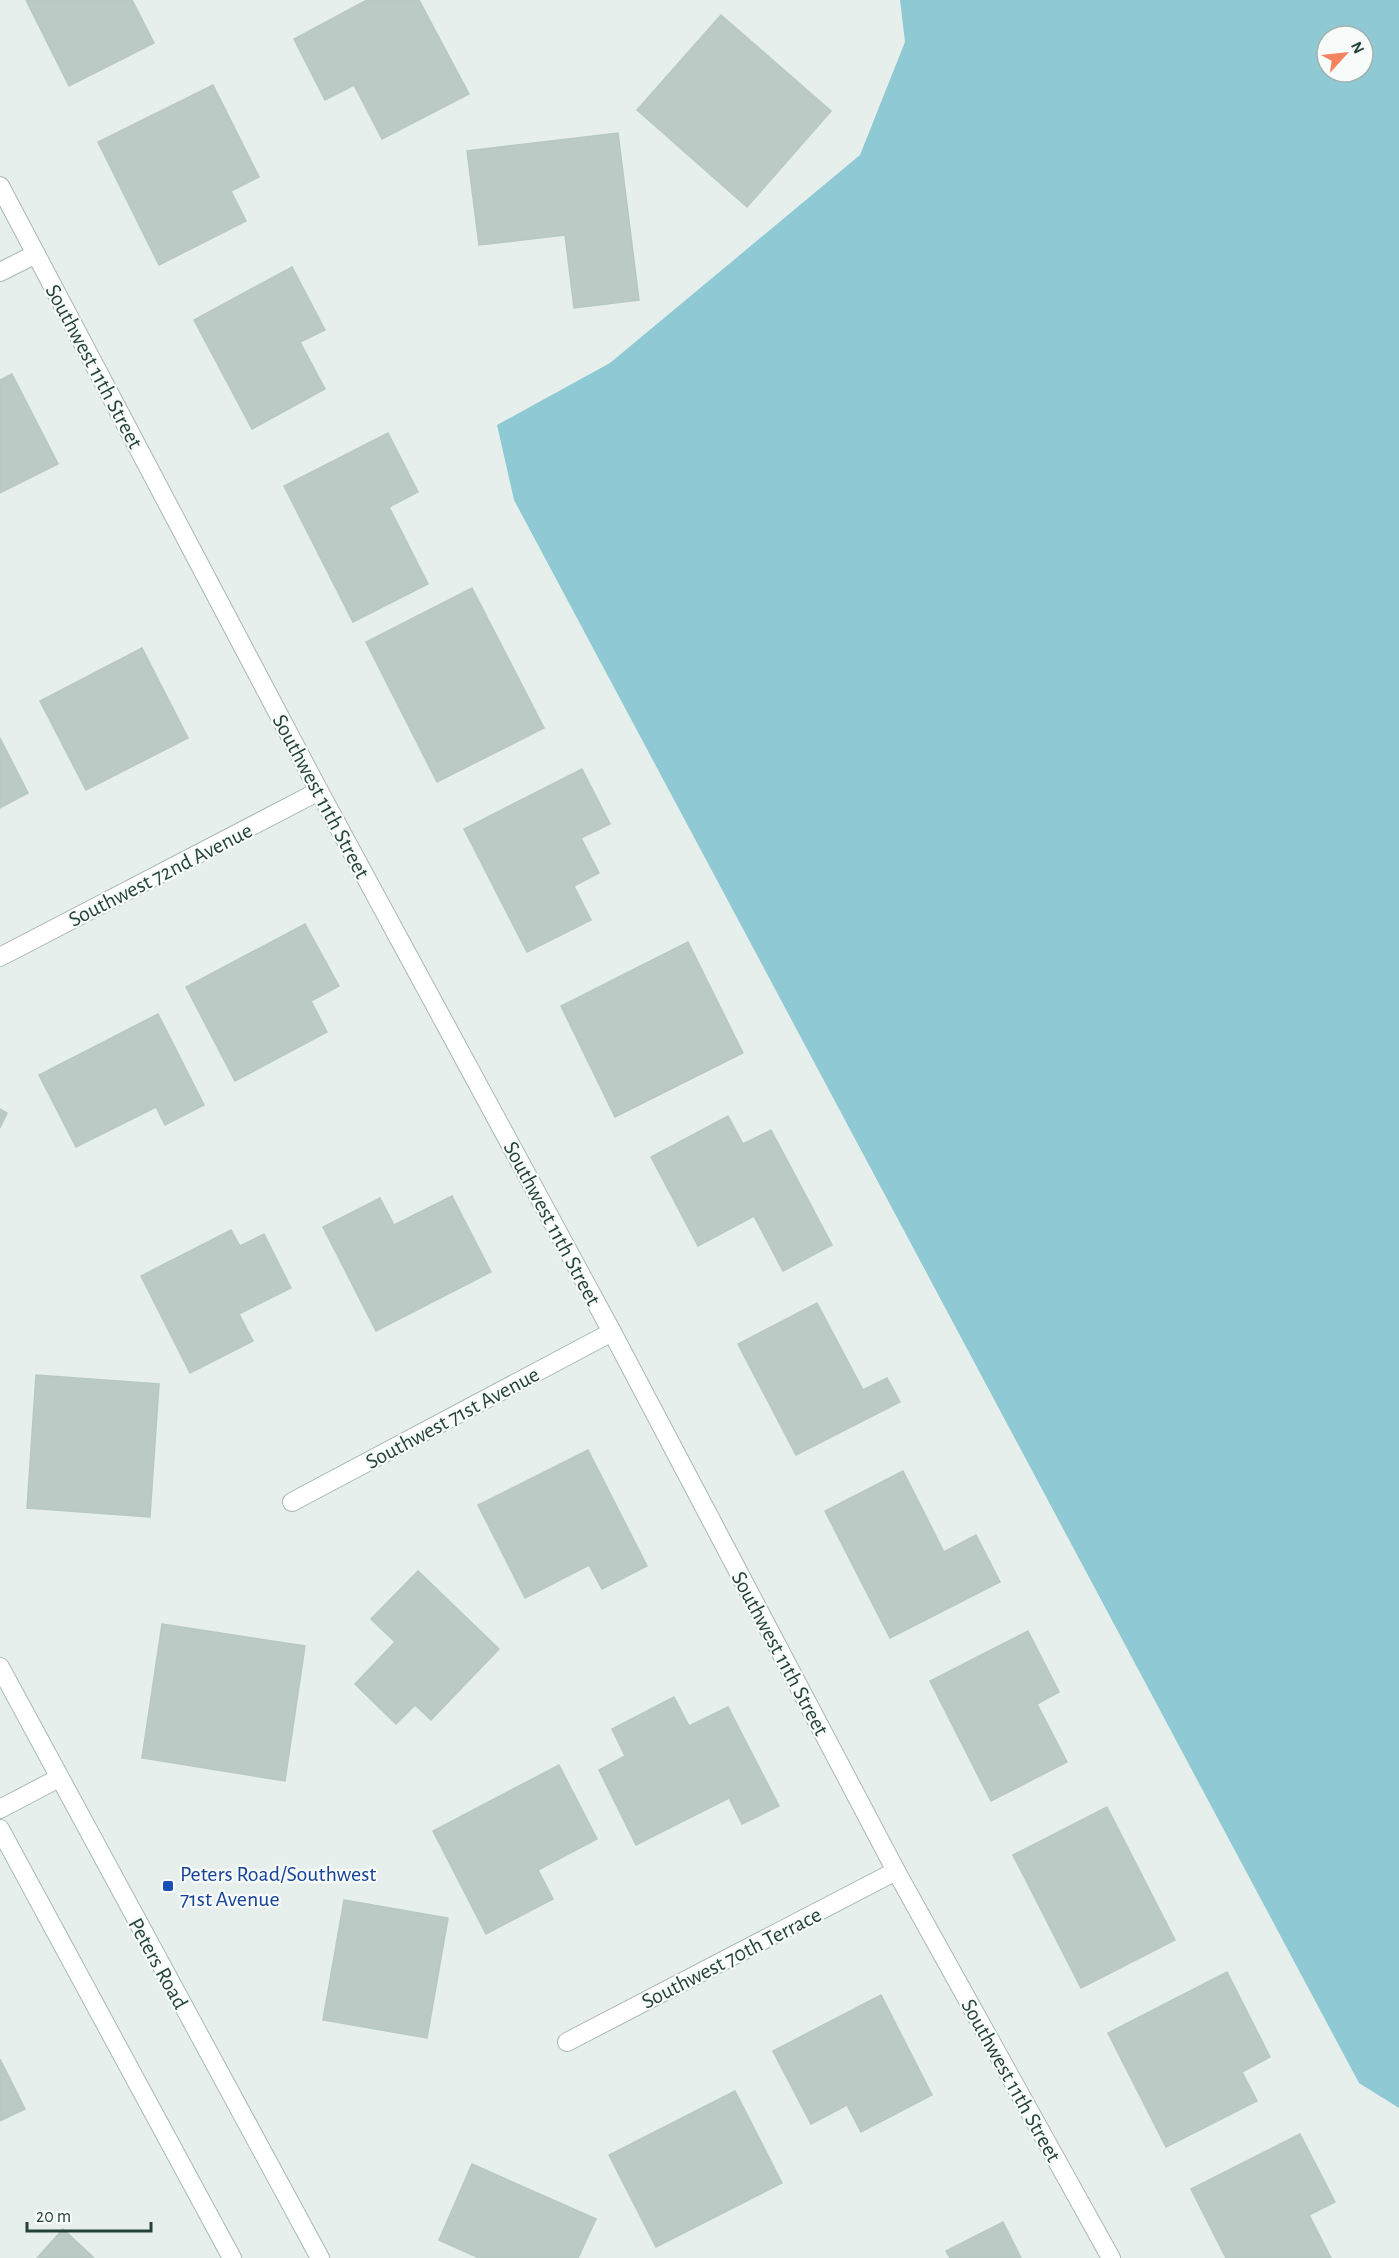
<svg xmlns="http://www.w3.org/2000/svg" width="1399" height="2258" viewBox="0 0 1399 2258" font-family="'Alegreya Sans',sans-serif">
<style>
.water{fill:#8ec9d4;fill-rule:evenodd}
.building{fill:#bbcac4;stroke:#b8c9c2;stroke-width:1.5}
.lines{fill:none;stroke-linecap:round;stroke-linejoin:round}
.street-casing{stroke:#a8b8b2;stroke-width:20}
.secondary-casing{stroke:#a4bbb3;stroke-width:20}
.street{stroke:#fff;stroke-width:18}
.secondary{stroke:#fff;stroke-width:18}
.transit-dot{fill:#1a4fb4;stroke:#f7fbf9;stroke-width:2}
.labels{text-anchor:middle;stroke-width:4.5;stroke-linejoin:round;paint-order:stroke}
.street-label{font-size:22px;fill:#24423a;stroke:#f7fbf9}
.transit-label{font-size:22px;fill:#164399;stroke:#f7fbf9;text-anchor:start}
</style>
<rect width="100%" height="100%" fill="#e6efeb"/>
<!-- water -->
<path class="water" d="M900 0H1399V2108L1359 2083 514 500 497 425 610 363 860 155 905 42ZM1327 36H1363V72H1327Z"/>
<!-- building -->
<g class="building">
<path d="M26 0H132L154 43 69 86Z"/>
<path d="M367 0H419L469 94 382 139 354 85 325 100 294 39Z"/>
<path d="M721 15 831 111 747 207 637 110Z"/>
<path d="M213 85 259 177 231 191 246 221 159 265 98 142Z"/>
<path d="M618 133 639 300 574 308 565 235 479 245 467 151Z"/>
<path d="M292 267 325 330 300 342 325 389 252 429 194 320Z"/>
<path d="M12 374 58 464 0 493V380Z"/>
<path d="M388 433 418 492 389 507 428 584 353 622 284 486Z"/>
<path d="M472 588 544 728 437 782 366 642Z"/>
<path d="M142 648 188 738 86 790 40 701Z"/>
<path d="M0 738 28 793 0 808Z"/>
<path d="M582 769 610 824 581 838 599 873 574 886 591 920 527 952 464 829Z"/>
<path d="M305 924 339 986 311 1001 327 1032 235 1081 186 987Z"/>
<path d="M688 942 743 1053 615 1117 561 1006Z"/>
<path d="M158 1014 204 1105 165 1125 156 1107 76 1147 39 1075Z"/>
<path d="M0 1109 7 1113 0 1128Z"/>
<path d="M728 1116 743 1144 771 1130 832 1245 783 1271 754 1216 698 1246 651 1157Z"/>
<path d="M452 1196 491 1272 376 1331 323 1227 380 1198 394 1225Z"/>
<path d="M231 1230 240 1246 264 1234 291 1288 239 1314 253 1341 190 1373 141 1276Z"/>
<path d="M817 1303 863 1390 887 1378 900 1402 796 1455 738 1344Z"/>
<path d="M36 1375 159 1384 150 1517 27 1508Z"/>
<path d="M588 1450 647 1566 602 1589 589 1565 525 1598 478 1505Z"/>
<path d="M903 1471 944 1552 976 1535 1000 1582 890 1638 825 1511Z"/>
<path d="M418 1571 499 1649 431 1720 415 1705 396 1724 355 1684 395 1642 371 1619Z"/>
<path d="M162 1624 305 1646 285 1781 142 1758Z"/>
<path d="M1028 1631 1059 1692 1037 1704 1067 1762 991 1801 930 1681Z"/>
<path d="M674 1697 689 1726 728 1707 779 1806 742 1824 729 1798 636 1845 599 1770 625 1756 612 1729Z"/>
<path d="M559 1765 597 1839 538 1870 553 1899 486 1934 433 1831Z"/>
<path d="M1107 1807 1175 1940 1081 1988 1013 1855Z"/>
<path d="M344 1900 448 1918 427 2038 323 2020Z"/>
<path d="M1227 1972 1270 2057 1242 2072 1257 2101 1166 2147 1108 2033Z"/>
<path d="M881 1995 932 2095 861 2132 847 2105 811 2124 773 2051Z"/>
<path d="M0 2059 25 2109 0 2121Z"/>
<path d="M735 2091 782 2183 656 2247 609 2155Z"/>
<path d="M1300 2134 1335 2202 1309 2215 1331 2258H1226L1191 2189Z"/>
<path d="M472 2164 596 2219 578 2258H479L439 2240Z"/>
<path d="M1003 2222 1021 2258H950L946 2251Z"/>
<path d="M63 2229 94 2258H37Z"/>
</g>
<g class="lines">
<!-- street casing -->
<g class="street-casing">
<g id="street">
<path d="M0 186 319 791 612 1332 896 1871 1111 2258"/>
<path d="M0 272 36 254"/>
<path d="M0 957 319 791"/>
<path d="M292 1502 612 1332"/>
<path d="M0 1809 59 1778"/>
<path d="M567 2042 896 1871"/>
</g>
</g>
<!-- secondary casing -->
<g class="secondary-casing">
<g id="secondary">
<path d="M0 1667 320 2258"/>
<path d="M0 1829 232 2258"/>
</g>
</g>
<!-- street -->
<use href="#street" class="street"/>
<!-- secondary -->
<use href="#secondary" class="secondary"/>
</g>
<!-- markers -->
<rect class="transit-dot" x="162" y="1880" width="12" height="12" rx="3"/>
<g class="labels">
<!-- street labels -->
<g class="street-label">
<text transform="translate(95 366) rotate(62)" y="8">Southwest 11th Street</text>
<text transform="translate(322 796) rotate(62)" y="8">Southwest 11th Street</text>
<text transform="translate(160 874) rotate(-27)" y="8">Southwest 72nd Avenue</text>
<text transform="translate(553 1223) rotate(62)" y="8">Southwest 11th Street</text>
<text transform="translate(452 1417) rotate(-28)" y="8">Southwest 71st Avenue</text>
<text transform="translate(781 1653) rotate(62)" y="8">Southwest 11th Street</text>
<text transform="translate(731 1957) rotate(-27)" y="8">Southwest 70th Terrace</text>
<text transform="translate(159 1963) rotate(61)" y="8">Peters Road</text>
<text transform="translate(1012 2080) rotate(61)" y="8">Southwest 11th Street</text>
</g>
<!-- transit labels -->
<g class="transit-label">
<text x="180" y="1881">Peters Road/Southwest<tspan x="180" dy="25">71st Avenue</tspan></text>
</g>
</g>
<!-- north arrow -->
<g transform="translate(1345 54) rotate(63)"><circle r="28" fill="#f7fbf9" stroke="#a3b1ad" stroke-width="1.5"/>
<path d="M0-4.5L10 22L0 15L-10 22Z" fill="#f4845f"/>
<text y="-9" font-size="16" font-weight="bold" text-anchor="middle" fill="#24423a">N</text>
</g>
<!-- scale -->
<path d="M27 2222v9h124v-9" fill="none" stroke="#24423a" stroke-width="3"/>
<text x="36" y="2222" font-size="18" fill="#24423a" stroke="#f7fbf9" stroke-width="4.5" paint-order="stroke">20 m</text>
</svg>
